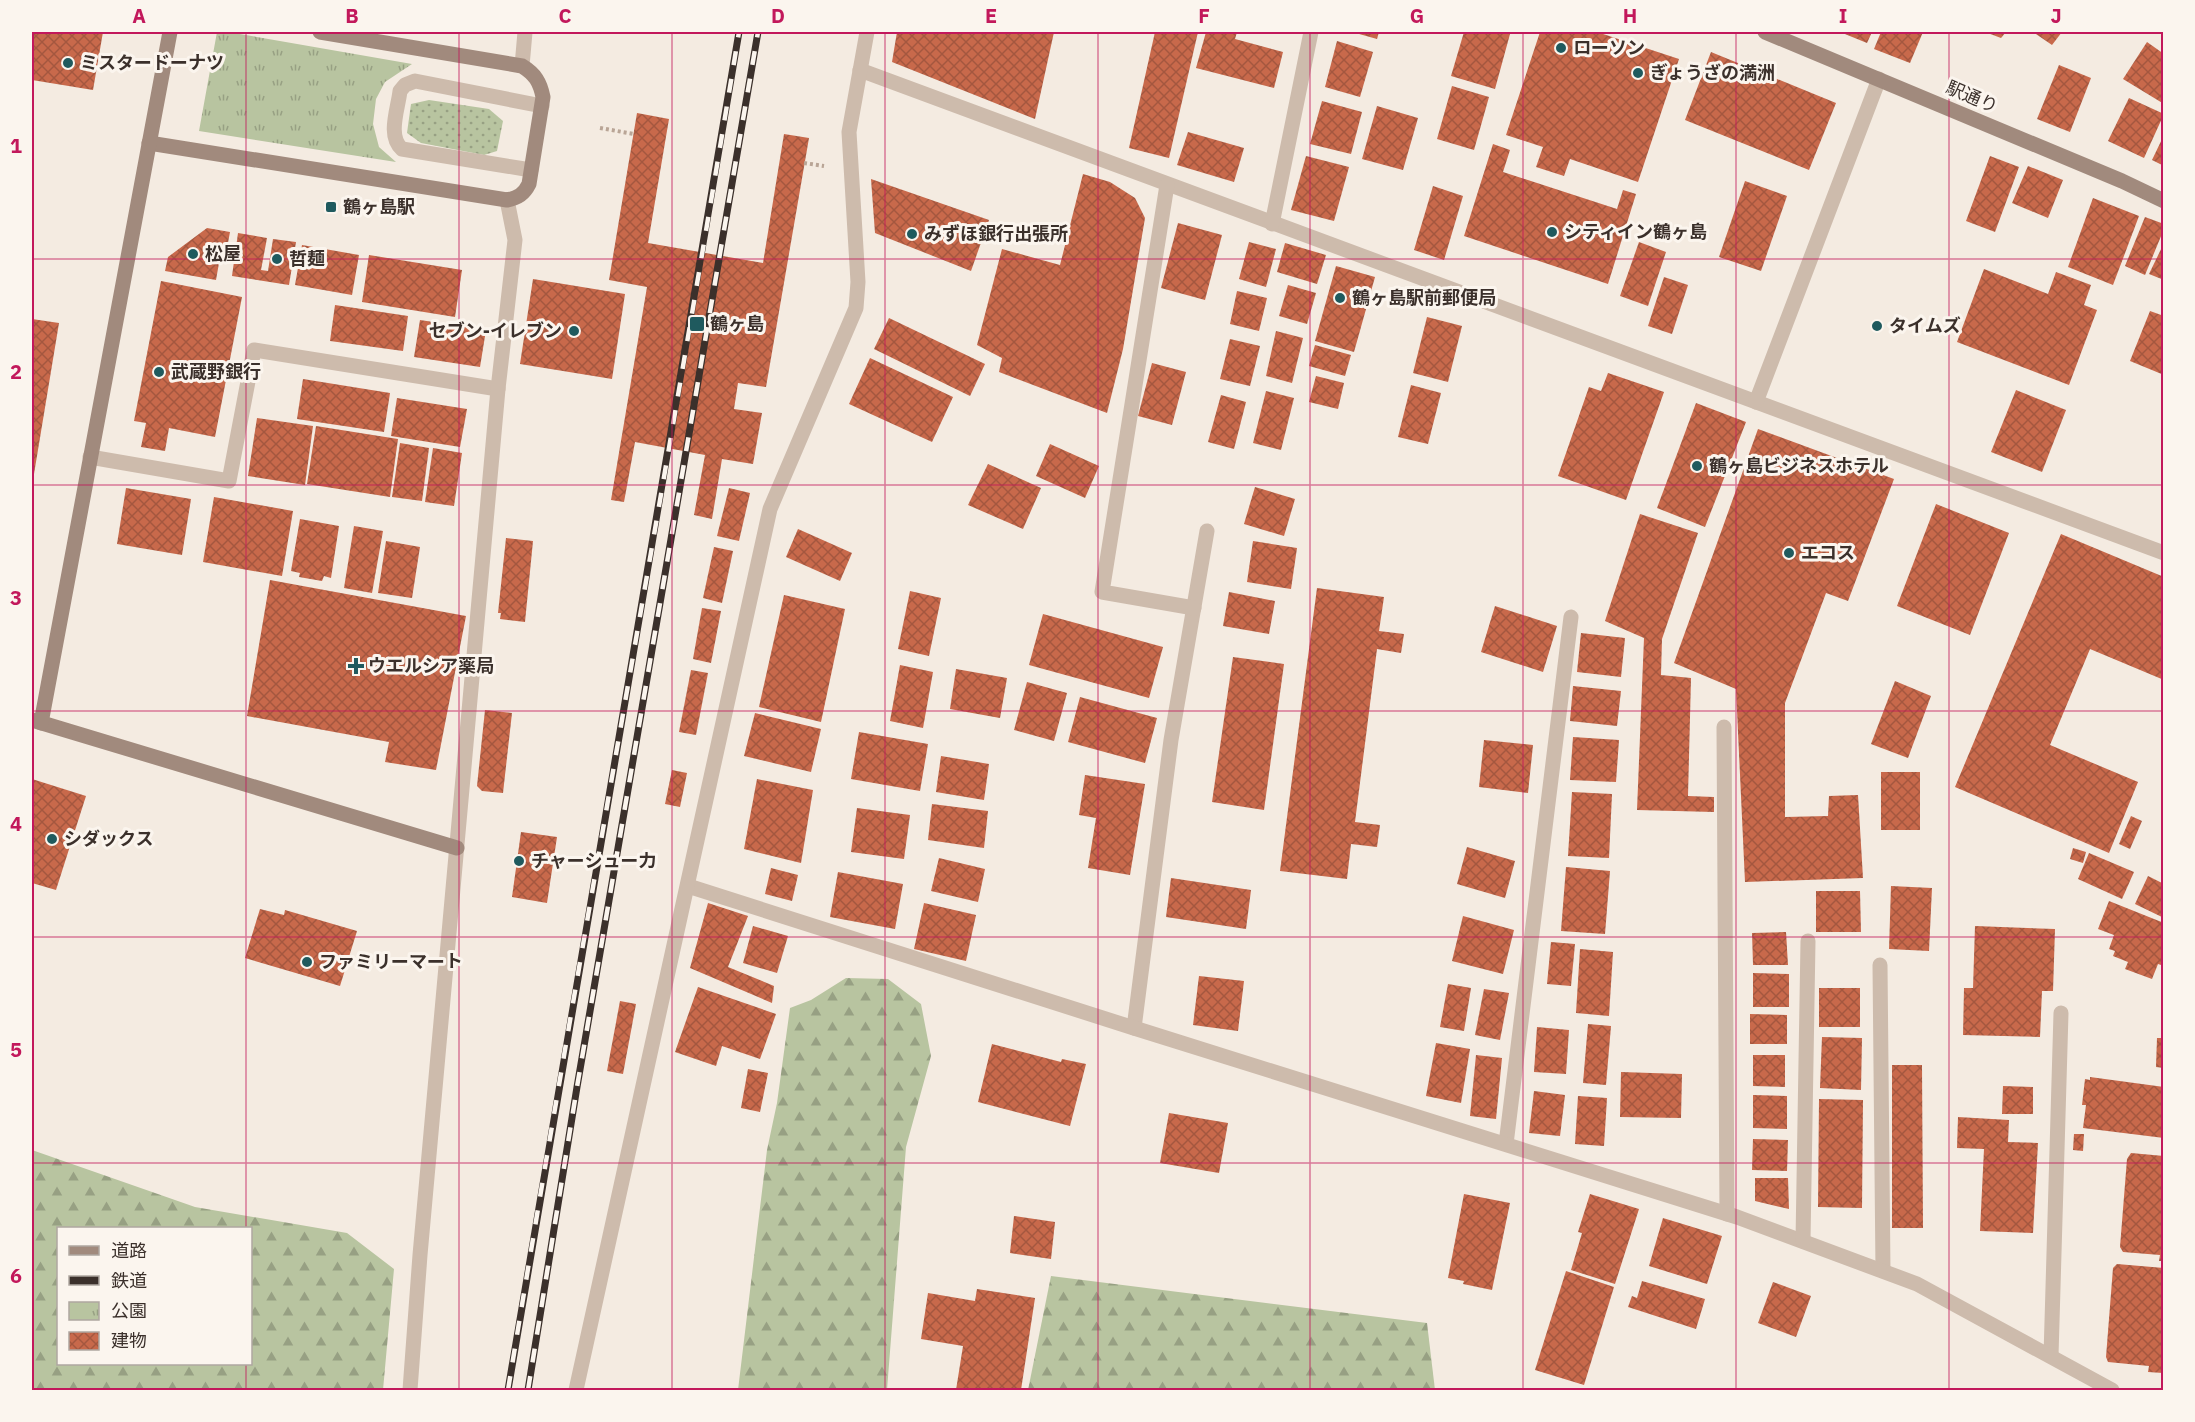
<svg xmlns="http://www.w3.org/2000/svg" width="2195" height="1422" viewBox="0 0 2195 1422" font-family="'IBM Plex Sans','Noto Sans JP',sans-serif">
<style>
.grass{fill:url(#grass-dots)}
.forest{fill:url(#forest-firs);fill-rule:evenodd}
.park{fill:url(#park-tufts)}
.building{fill:url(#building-cross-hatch)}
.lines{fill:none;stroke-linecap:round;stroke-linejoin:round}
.path{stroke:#b9a596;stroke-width:4;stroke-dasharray:3 3;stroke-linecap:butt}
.lane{stroke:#cdbbac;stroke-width:15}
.street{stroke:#cdbbac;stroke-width:15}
.secondary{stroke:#a18a7d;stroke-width:15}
.rail-casing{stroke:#3b302b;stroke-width:7}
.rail{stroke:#fbf5ee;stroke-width:4.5;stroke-dasharray:14;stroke-linecap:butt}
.grid{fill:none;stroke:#c2185b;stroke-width:1.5;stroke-opacity:0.55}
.poi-dot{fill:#1f5a5e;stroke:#fbf5ee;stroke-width:2}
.labels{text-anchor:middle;stroke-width:6;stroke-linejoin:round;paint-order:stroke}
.poi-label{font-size:18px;font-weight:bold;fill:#3b302b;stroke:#fbf5ee;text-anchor:start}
.street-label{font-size:18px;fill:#3b302b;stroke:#fbf5ee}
.neatline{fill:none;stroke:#c2185b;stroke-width:2}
.grid-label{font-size:20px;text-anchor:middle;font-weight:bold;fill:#c2185b}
</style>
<defs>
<pattern id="grass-dots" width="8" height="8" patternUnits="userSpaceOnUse" patternTransform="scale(1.5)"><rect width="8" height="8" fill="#b8c4a0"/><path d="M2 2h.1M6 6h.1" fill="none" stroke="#97a083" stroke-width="1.8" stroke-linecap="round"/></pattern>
<pattern id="forest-firs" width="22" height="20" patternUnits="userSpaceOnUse" patternTransform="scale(1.5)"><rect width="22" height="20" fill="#b8c4a0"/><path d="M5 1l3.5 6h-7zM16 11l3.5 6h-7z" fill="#97a083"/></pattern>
<pattern id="park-tufts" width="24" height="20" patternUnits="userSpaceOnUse" patternTransform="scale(1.5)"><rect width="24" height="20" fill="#b8c4a0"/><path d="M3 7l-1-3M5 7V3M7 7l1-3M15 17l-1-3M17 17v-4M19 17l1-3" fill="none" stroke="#97a083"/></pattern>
<pattern id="building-cross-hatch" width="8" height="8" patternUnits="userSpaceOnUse" patternTransform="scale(1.5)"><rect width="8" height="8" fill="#c8694b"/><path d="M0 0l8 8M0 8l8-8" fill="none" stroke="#a4573f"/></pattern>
</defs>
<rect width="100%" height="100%" fill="#f4ebe1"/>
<!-- grass -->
<path class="grass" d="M429 100 489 109 503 121 497 151 484 155 421 143 407 133 411 104Z"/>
<!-- forest -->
<g class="forest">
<path d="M846 978 888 979 921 1004 931 1056 906 1147 887 1390H738L767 1150 777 1103 790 1008 811 1000Z"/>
<path d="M32 1150 195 1207 347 1233 394 1269 383 1390H32ZM58 1228H250V1364H58Z"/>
<path d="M1051 1276 1427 1323 1435 1390H1028Z"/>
</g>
<!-- park -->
<path class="park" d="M217 32H228L412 64 385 82 376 99 373 124 379 147 396 162 199 131Z"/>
<!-- building -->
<g class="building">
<path d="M32 32H103L93 90 32 80Z"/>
<path d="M897 32H1054L1035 119 892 62Z"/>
<path d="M1155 32H1198L1169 158 1129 148Z"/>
<path d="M1206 32H1237L1235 39 1283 52 1274 88 1196 68Z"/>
<path d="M1352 32H1379L1377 39Z"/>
<path d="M1464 32H1502L1510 34 1495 89 1451 76Z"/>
<path d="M1540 32H1597L1679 59 1638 182 1570 159 1564 176 1536 167 1543 147 1506 135Z"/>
<path d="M1840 32H1872L1867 43Z"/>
<path d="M1881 32H1923L1910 63 1874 49Z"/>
<path d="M1985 32H2006L2001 38Z"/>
<path d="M2033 32H2062L2052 45Z"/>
<path d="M1337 41 1373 52 1360 97 1325 87Z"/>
<path d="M2147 42 2164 54V104L2123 79Z"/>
<path d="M1711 52 1836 103 1809 170 1685 120Z"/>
<path d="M2059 65 2091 78 2070 132 2037 119Z"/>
<path d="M1452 86 1489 97 1474 150 1437 139Z"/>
<path d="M2129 98 2164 114 2144 158 2108 141Z"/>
<path d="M1322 101 1362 112 1351 154 1310 144Z"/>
<path d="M1377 106 1418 118 1403 170 1362 159Z"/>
<path d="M637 113 669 119 648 243 763 263 784 134 809 138 766 387 738 383 734 409 762 413 753 464 722 459 712 519 694 515 705 455 635 442 624 502 611 500 647 287 609 280Z"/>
<path d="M1188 132 1244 148 1234 182 1177 165Z"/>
<path d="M2164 135V166L2152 160Z"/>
<path d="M1493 144 1510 150 1503 172 1617 209 1623 190 1636 194 1608 284 1464 236Z"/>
<path d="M1306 156 1349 167 1334 221 1291 210Z"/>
<path d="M1990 156 2019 167 1995 232 1966 221Z"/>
<path d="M2028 166 2063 180 2048 218 2012 203Z"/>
<path d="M1083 174 1110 182 1135 198 1145 218 1123 349 1107 413 999 372 1002 358 977 345 1002 249 1060 265Z"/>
<path d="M871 179 989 220 971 271 875 233Z"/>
<path d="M1745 181 1787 196 1761 271 1719 257Z"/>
<path d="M1433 186 1463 196 1444 260 1414 250Z"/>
<path d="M2093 198 2139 216 2113 285 2068 267Z"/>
<path d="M2145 217 2164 224V229L2145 275 2125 266Z"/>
<path d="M1178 223 1222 235 1205 300 1161 288Z"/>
<path d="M207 228 230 232 224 264 219 263 216 280 165 271 168 257Z"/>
<path d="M238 233 267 238 261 270 268 271 273 239 296 242 289 285 232 276Z"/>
<path d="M1249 242 1276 249 1266 287 1239 279Z"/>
<path d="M1639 242 1666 252 1648 306 1620 296Z"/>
<path d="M1285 243 1326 255 1317 284 1277 272Z"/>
<path d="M2164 243V280L2149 274Z"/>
<path d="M302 245 359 255 352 295 295 285Z"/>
<path d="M369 255 462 270 455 317 362 302Z"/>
<path d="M1336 266 1375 277 1354 352 1315 341Z"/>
<path d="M1984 269 2048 294 2056 272 2091 285 2084 305 2097 310 2069 385 1957 342Z"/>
<path d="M1664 277 1688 285 1672 334 1648 326Z"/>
<path d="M533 279 625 294 612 379 520 364Z"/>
<path d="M161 281 242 297 215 437 169 428 165 451 141 447 146 423 134 421Z"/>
<path d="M1288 285 1316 293 1307 324 1279 316Z"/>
<path d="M1237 291 1267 298 1259 331 1230 324Z"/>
<path d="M335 305 408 316 403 351 330 341Z"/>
<path d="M2150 311 2164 316V375L2130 361Z"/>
<path d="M1427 317 1462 326 1448 382 1413 373Z"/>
<path d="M889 318 985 364 970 396 874 349Z"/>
<path d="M32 319 59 323 33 480H32Z"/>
<path d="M420 320 486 330 480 367 414 357Z"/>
<path d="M1276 331 1303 338 1292 383 1266 376Z"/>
<path d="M1230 339 1260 346 1250 386 1220 379Z"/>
<path d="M1315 345 1351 355 1345 376 1309 366Z"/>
<path d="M870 358 953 397 932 442 849 404Z"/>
<path d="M1152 363 1186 372 1172 425 1138 416Z"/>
<path d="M1608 373 1664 392 1626 500 1558 476 1589 387 1601 391Z"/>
<path d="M1316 376 1344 383 1338 409 1309 402Z"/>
<path d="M303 379 390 393 384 432 297 419Z"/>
<path d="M1411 385 1441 393 1428 444 1398 437Z"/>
<path d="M2016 390 2066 410 2042 472 1991 452Z"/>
<path d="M1266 391 1294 398 1281 450 1253 443Z"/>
<path d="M1221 395 1246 402 1234 449 1208 442Z"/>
<path d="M397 398 467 409 460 447 391 436Z"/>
<path d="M1696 403 1746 422 1705 527 1657 508Z"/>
<path d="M257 418 313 426 305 485 248 476Z"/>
<path d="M316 426 398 439 390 497 307 484Z"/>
<path d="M1758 429 1894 479 1848 601 1826 593 1785 703V817L1828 816 1829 796 1858 795 1863 878 1745 882 1736 689 1674 663Z"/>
<path d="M400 443 429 448 422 501 392 497Z"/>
<path d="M1050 444 1099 466 1085 498 1036 476Z"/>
<path d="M433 448 462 453 454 506 425 502Z"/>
<path d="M988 464 1041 488 1023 529 968 505Z"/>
<path d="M1255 487 1295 499 1284 536 1244 524Z"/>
<path d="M126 488 191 499 182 555 117 544Z"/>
<path d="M729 488 750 493 739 541 717 536Z"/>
<path d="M214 497 293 511 282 576 203 562Z"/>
<path d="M1936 504 2009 533 1970 635 1897 606Z"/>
<path d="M1640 514 1698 533 1662 639 1661 675 1691 678 1688 796 1714 797V812L1637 810 1644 638 1605 621Z"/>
<path d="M300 519 339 526 331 578 324 576 322 581 299 577 300 573 291 571Z"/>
<path d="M354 526 383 531 372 593 344 588Z"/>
<path d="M798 529 852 553 840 581 786 557Z"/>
<path d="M2061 534 2164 577V680L2090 649 2050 745 2138 782 2109 853 1955 787Z"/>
<path d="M506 538 533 541 525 622 500 619 501 613H498Z"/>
<path d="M386 541 420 547 412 598 378 593Z"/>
<path d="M1253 541 1297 548 1291 589 1247 582Z"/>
<path d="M714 547 733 551 722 603 703 598Z"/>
<path d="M270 580 466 616 436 770 385 762 389 742 247 716Z"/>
<path d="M1317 588 1384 597 1379 631 1404 634 1401 653 1377 649 1355 822 1380 825 1377 847 1351 844 1347 879 1280 871Z"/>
<path d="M910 591 941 598 929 656 898 649Z"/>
<path d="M1229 592 1275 601 1269 634 1223 626Z"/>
<path d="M784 595 845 609 821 722 759 707Z"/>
<path d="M1495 606 1557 626 1543 672 1481 652Z"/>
<path d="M702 608 721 611 711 663 693 659Z"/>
<path d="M1043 614 1163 647 1149 698 1029 665Z"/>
<path d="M1581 633 1625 638 1621 677 1577 672Z"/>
<path d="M1233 657 1284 664 1264 810 1212 802Z"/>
<path d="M900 665 933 672 923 728 890 721Z"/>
<path d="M956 669 1007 678 1000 718 950 709Z"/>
<path d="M691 670 708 673 696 735 679 732Z"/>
<path d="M1895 681 1931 696 1908 758 1871 744Z"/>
<path d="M1027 682 1067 693 1054 741 1014 730Z"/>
<path d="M1573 686 1621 691 1617 726 1570 721Z"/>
<path d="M1080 697 1157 718 1145 763 1068 742Z"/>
<path d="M485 710 512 713 503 793 482 791 477 786Z"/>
<path d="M755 713 821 729 811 772 744 756Z"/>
<path d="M859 732 928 744 920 791 851 779Z"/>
<path d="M1573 737 1619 740 1616 782 1570 780Z"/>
<path d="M1484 740 1533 745 1528 793 1479 787Z"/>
<path d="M941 756 989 764 984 800 936 792Z"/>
<path d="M672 770 687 773 680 807 665 804Z"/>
<rect x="1881" y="772" width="39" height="58"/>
<path d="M1085 775 1145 784 1130 875 1088 868 1096 818 1079 815Z"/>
<path d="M32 779 86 796 56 890 32 883Z"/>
<path d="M757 779 813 790 801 863 744 849Z"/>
<path d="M1572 792 1612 794 1609 858 1568 856Z"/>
<path d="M932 804 988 811 984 848 928 840Z"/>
<path d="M857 808 910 815 904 859 851 852Z"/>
<path d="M2131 816 2142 821 2130 849 2119 844Z"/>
<path d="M521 832 557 837 547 903 512 897Z"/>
<path d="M1467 847 1515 861 1505 898 1457 884Z"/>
<path d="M2073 848 2086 852 2083 863 2070 859Z"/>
<path d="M2089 853 2134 872 2122 899 2078 879Z"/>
<path d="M939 858 985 869 978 902 931 891Z"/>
<path d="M1566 867 1610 871 1605 934 1561 931Z"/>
<path d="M771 868 798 875 792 901 765 894Z"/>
<path d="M838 872 903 884 895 929 830 917Z"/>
<path d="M2148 876 2164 884V918L2135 904Z"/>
<path d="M1171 878 1251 890 1246 929 1166 917Z"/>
<path d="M1891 886 1932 888 1929 951 1889 949Z"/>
<path d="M1816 891H1860L1861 932H1816Z"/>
<path d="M2109 901 2164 923V966L2158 964 2152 979 2125 969 2128 962 2113 956 2115 951 2109 949 2114 935 2098 929Z"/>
<path d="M708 903 748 916 728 967 774 986 772 1003 690 968Z"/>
<path d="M924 903 976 915 966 961 914 949Z"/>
<path d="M260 909 284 915 285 910 357 931 340 986 245 958Z"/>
<path d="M1463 916 1514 930 1503 974 1452 961Z"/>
<path d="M753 926 788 936 777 973 743 963Z"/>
<path d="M1975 926 2055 929 2053 991H2042L2040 1037 1963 1035 1964 988H1973Z"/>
<path d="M1786 932 1788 965H1753L1752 933Z"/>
<path d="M1551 942 1575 944 1571 986 1547 984Z"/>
<path d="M1580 949 1613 952 1609 1016 1576 1013Z"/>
<path d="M1753 973 1789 974V1007H1753Z"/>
<path d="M1199 976 1244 981 1238 1031 1193 1025Z"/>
<path d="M1448 984 1471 988 1464 1031 1440 1027Z"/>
<path d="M698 987 776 1014 760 1059 722 1046 716 1066 675 1052Z"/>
<rect x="1819" y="988" width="41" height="39"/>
<path d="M1484 989 1509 993 1500 1040 1475 1035Z"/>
<path d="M620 1001 636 1004 623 1074 607 1071Z"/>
<path d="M1750 1014 1787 1015V1044H1750Z"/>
<path d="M1588 1024 1611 1026 1606 1085 1583 1083Z"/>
<path d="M1537 1027 1569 1030 1566 1074 1534 1072Z"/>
<path d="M1822 1037 1862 1038 1861 1090 1820 1088Z"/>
<path d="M2157 1038H2164V1068L2156 1067Z"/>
<path d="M1436 1043 1470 1049 1461 1103 1426 1096Z"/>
<path d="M992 1044 1061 1062 1062 1059 1086 1064 1070 1126 978 1102Z"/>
<path d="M1476 1055 1502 1058 1496 1119 1470 1116Z"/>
<path d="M1753 1055H1785V1087L1753 1086Z"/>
<path d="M1892 1065H1922L1923 1228H1892Z"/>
<path d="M748 1069 768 1073 760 1112 741 1108Z"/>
<path d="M1621 1072 1682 1074 1681 1118 1620 1117Z"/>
<path d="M2090 1077 2164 1087V1138L2083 1128 2086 1105H2082L2085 1079 2090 1080Z"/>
<path d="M2003 1086 2033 1087V1114H2002Z"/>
<path d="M1534 1091 1565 1095 1560 1136 1529 1133Z"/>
<path d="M1753 1095 1787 1096V1129L1753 1128Z"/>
<path d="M1578 1096 1607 1098 1604 1146 1575 1144Z"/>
<path d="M1819 1099 1863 1100 1862 1208 1818 1207Z"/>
<path d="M1169 1113 1228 1123 1219 1173 1160 1163Z"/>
<path d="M1958 1117 2009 1120 2008 1142 2038 1143 2033 1233 1980 1231 1984 1149 1957 1148Z"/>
<path d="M2074 1134H2084L2083 1151 2073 1150Z"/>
<path d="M1753 1139 1788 1140 1787 1171 1752 1170Z"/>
<path d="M2131 1153 2164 1156V1261H2159L2160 1255 2123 1252 2120 1247 2127 1159Z"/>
<path d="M1755 1178H1788L1789 1209 1755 1201Z"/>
<path d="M1464 1194 1510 1203 1492 1290 1463 1284 1464 1281 1448 1278Z"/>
<path d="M1590 1194 1639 1209 1615 1284 1571 1270 1582 1233 1578 1232Z"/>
<path d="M1014 1216 1055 1222 1051 1259 1010 1253Z"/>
<path d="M1663 1218 1722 1236 1707 1284 1649 1266Z"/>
<path d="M2117 1264 2164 1268 2163 1373 2148 1372 2149 1366 2108 1362 2106 1357 2113 1268Z"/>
<path d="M1566 1271 1614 1287 1584 1385 1535 1370Z"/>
<path d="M1642 1281 1705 1299 1696 1329 1628 1307 1632 1296 1637 1298Z"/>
<path d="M1773 1282 1811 1296 1796 1337 1758 1323Z"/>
<path d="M977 1289 1035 1298 1021 1390H956L963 1346 921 1339 928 1293 975 1301Z"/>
</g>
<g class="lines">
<!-- path -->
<g class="path">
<path d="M600 128 634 134"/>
<path d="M804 163 824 166"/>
</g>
<!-- lane -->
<g class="lane">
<path d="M531 170 402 149C387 136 398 109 400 91L405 85 415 81 542 106"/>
<path d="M90 457 229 481 254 350 498 389"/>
<path d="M1724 727 1727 1214"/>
<path d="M1880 965 1883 1271"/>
<path d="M1134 1028 1171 740 1207 531"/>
<path d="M1506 1144 1571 617"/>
<path d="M2051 1356 2061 1013"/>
</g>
<!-- street -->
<g class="street">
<path d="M522 66 525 32"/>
<path d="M860 70 2164 553"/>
<path d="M1167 185 1102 592 1194 608"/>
<path d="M1272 224 1311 32"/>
<path d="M1756 402 1879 79"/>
<path d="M688 886 1134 1028 1737 1217 1917 1284 2112 1390"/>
<path d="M1803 1241 1808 941"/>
<path d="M410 1390 420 1255 498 389 515 240 507 200"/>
<path d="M576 1390 770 509 856 308 858 282 849 132 867 32"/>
</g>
<!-- secondary -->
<g class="secondary">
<path d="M1765 32 2122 181 2164 201"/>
<path d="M149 143 507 200C518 198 524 194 529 184L543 97C540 82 535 74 522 66L320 32"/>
<path d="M32 720 457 848"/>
<path d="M41 723 170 32"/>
</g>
<!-- rail casing -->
<g class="rail-casing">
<g id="rail">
<path d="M508 1390C582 937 665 485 739 32"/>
<path d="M528 1390 577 1087 758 32"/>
</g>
</g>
<!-- rail -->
<use href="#rail" class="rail"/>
</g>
<!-- grid -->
<path class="grid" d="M246 32V1228M459 32V1390M672 32V1390M885 32V1390M1098 32V1390M1310 32V1390M1523 32V1390M1736 32V1390M1949 32V1390M32 259H2164M32 485H2164M32 711H2164M32 937H2164M32 1163H2164M246 1364V1390"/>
<!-- markers -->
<g class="poi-dot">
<circle cx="1561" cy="48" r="6"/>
<circle cx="68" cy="63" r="6"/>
<circle cx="1638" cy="73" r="6"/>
<rect x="325" y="201" width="12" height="12" rx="3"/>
<circle cx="1552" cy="232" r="6"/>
<circle cx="912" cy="234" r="6"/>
<circle cx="193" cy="254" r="6"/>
<circle cx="277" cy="259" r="6"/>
<circle cx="1340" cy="298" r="6"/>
<rect x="689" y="316" width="16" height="16" rx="3"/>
<circle cx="1877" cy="326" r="6"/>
<circle cx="574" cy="331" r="6"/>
<circle cx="159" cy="372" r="6"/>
<circle cx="1697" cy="466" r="6"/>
<circle cx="1789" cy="553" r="6"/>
<path d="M353 657h6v6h6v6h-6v6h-6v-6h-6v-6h6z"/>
<circle cx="52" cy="839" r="6"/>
<circle cx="519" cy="861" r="6"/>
<circle cx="307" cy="962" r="6"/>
</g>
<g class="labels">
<!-- poi labels -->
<g class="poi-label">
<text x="1573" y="54">ローソン</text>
<text x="80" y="69">ミスタードーナツ</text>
<text x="1650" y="79">ぎょうざの満洲</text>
<text x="343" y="213">鶴ヶ島駅</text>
<text x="1564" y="238">シティイン鶴ヶ島</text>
<text x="924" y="240">みずほ銀行出張所</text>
<text x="205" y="260">松屋</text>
<text x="289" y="265">哲麺</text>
<text x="1352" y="304">鶴ヶ島駅前郵便局</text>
<text x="710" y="330">鶴ヶ島</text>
<text x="1889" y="332">タイムズ</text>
<text x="562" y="337" text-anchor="end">セブン-イレブン</text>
<text x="171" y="378">武蔵野銀行</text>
<text x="1709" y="472">鶴ヶ島ビジネスホテル</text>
<text x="1801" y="559">エコス</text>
<text x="368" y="672">ウエルシア薬局</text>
<text x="64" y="845">シダックス</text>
<text x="531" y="867">チャーシュー力</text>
<text x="319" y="968">ファミリーマート</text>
</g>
<!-- street labels -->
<g class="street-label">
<text transform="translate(1972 97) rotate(23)" y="6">駅通り</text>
</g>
</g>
<!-- border -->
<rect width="2195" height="1422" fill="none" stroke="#fbf5ee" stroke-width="66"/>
<!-- legend -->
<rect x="57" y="1227" width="195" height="138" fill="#fbf5ee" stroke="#aea6a0" stroke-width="1.5"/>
<rect x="69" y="1246" width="30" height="9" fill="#a18a7d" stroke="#aea6a0" stroke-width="1.5"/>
<text x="111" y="1257" font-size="18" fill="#3b302b">道路</text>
<rect x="69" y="1276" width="30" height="9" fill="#3b302b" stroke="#aea6a0" stroke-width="1.5"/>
<text x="111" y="1287" font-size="18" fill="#3b302b">鉄道</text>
<rect x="69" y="1302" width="30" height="18" fill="url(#park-tufts)" stroke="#aea6a0" stroke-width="1.5"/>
<text x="111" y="1317" font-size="18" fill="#3b302b">公園</text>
<rect x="69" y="1332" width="30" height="18" fill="url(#building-cross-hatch)" stroke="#aea6a0" stroke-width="1.5"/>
<text x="111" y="1347" font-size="18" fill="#3b302b">建物</text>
<rect x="33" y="33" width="2129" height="1356" class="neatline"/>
<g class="grid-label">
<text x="139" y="23">A</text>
<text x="352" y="23">B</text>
<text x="565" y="23">C</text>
<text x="778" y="23">D</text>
<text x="991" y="23">E</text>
<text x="1204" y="23">F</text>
<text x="1417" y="23">G</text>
<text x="1630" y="23">H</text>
<text x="1843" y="23">I</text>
<text x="2056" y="23">J</text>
<text x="16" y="153">1</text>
<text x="16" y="379">2</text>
<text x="16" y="605">3</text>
<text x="16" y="831">4</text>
<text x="16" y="1057">5</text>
<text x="16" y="1283">6</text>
</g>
</svg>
